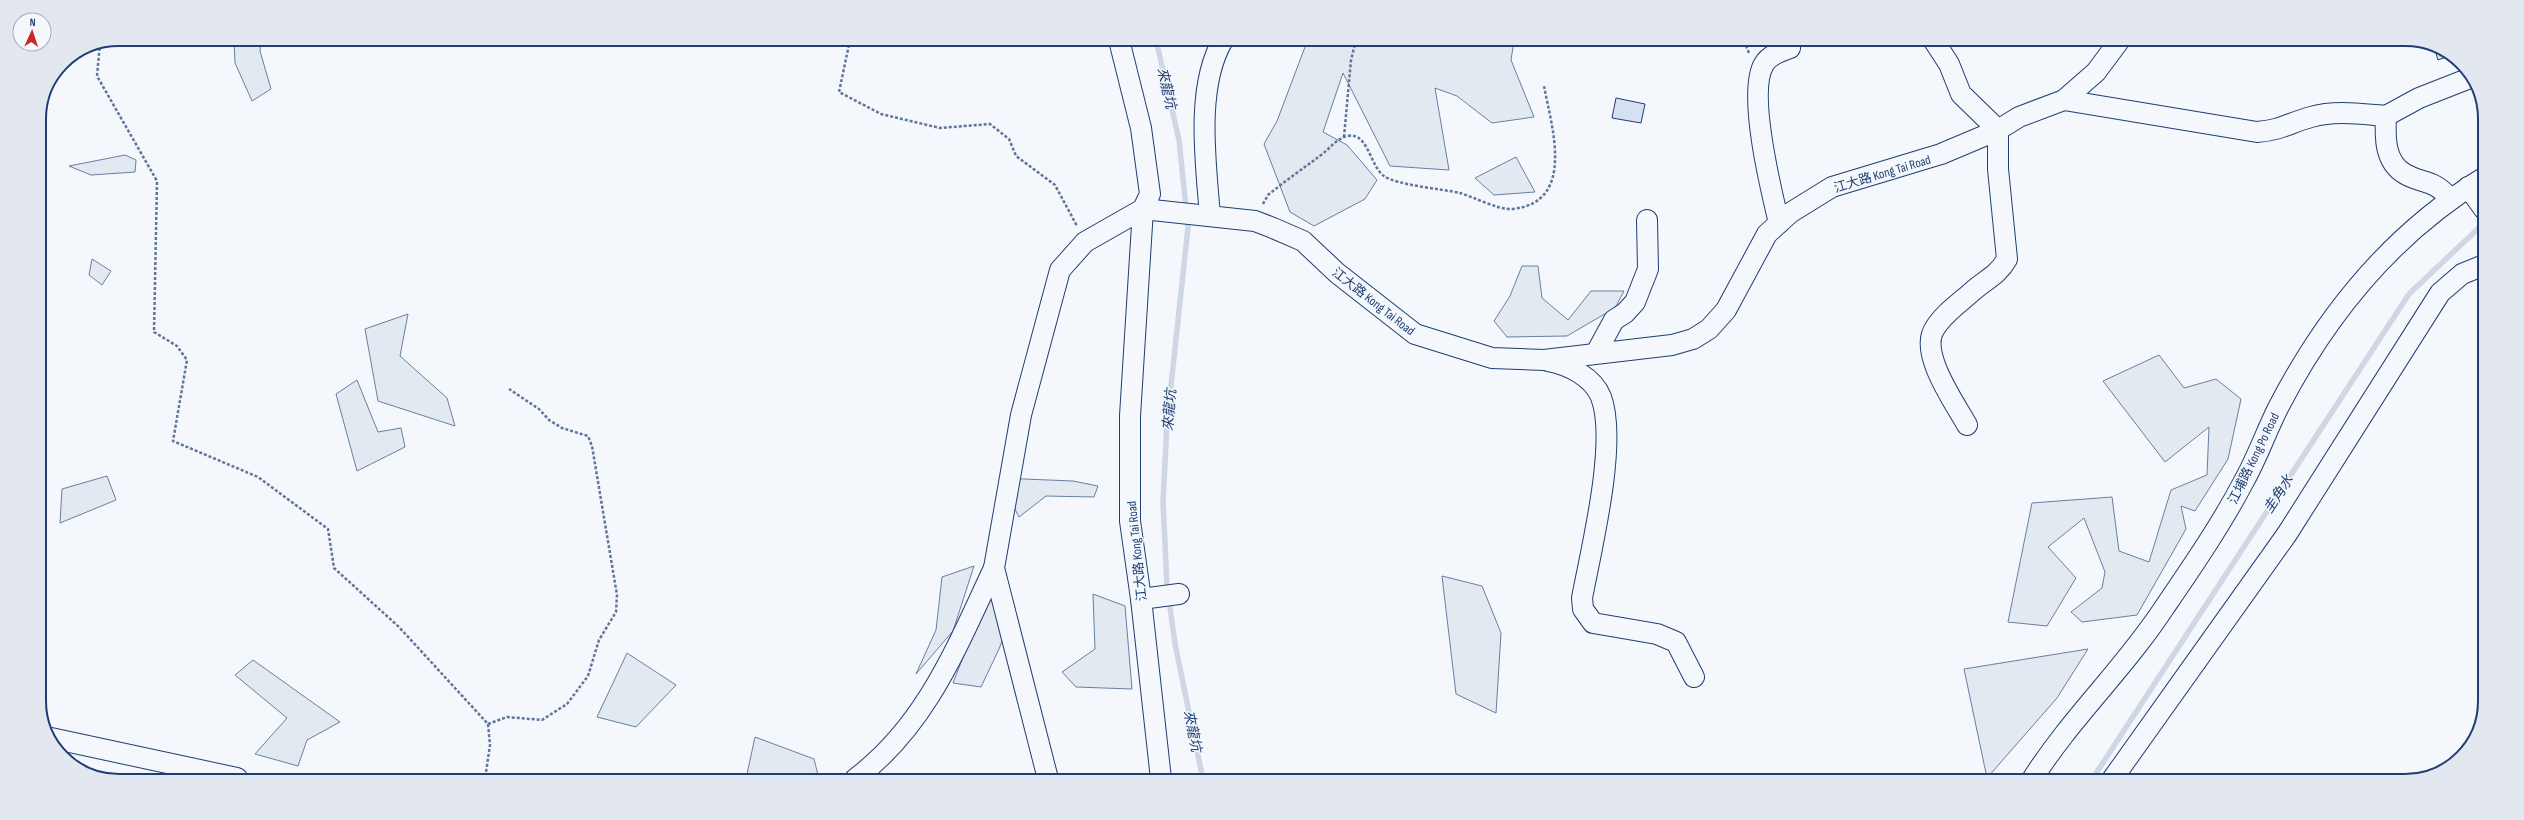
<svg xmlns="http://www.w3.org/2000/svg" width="2524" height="820" viewBox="0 0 2524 820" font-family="'Sofia Sans Condensed','Noto Sans TC',sans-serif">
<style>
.green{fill:#e3e9f0;stroke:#687fa3}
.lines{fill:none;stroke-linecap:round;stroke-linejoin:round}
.stream{stroke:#cfd7e4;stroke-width:5.5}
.building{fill:#d5e0f0;stroke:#1d3f73}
.minor-casing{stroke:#1d3f73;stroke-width:22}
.path{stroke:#5e769c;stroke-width:2.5;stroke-dasharray:3 2;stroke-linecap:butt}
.minor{stroke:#f4f7fb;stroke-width:20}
.labels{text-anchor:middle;stroke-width:3;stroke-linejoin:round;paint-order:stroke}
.street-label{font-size:13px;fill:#1d3f73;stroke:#f4f7fb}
.water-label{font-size:14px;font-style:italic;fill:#1d3f73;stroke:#f4f7fb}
.rim{fill:none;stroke:#1d3f73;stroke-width:2}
</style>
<rect width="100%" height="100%" fill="#f4f7fb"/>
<!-- green -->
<g class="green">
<path d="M234 39H261L260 51 271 89 252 101 235 63Z"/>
<path d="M1298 40 1514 41 1511 60 1534 117 1492 123 1457 96 1435 88 1449 170 1390 166 1343 73 1323 132 1347 145 1377 180 1365 199 1314 226 1290 212 1264 144 1277 121 1305 47Z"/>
<path d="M125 155 136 160 135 172 91 175 69 166Z"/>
<path d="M1516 157 1535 192 1494 195 1475 178Z"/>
<path d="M92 259 111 271 102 285 89 275Z"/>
<path d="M1522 266H1538L1542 298 1568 320 1591 291H1624L1615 308 1567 336 1507 337 1494 321 1510 296Z"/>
<path d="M408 314 400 356 447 398 455 426 378 401 365 329Z"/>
<path d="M2159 355 2184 388 2216 379 2241 399 2228 459 2195 511 2181 506 2186 529 2137 615 2082 622 2071 612 2102 588 2105 572 2084 518 2048 547 2076 578 2047 626 2008 622 2032 503 2112 497 2119 551 2149 562 2171 490 2207 475 2209 427 2165 462 2103 381Z"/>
<path d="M357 380 378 432 401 428 405 447 357 471 336 394Z"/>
<path d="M107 476 116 500 60 523 62 489Z"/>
<path d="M999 478 1073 481 1098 486 1094 497 1046 496 1019 517Z"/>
<path d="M974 566 953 631 916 674 936 630 942 577Z"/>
<path d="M1442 576 1482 586 1501 633 1496 713 1456 694Z"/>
<path d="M989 591 1015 607 999 649 981 687 953 683Z"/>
<path d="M1093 594 1125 606 1132 689 1076 687 1062 672 1095 649Z"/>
<path d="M2088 649 2057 698 1987 778 1964 669Z"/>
<path d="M627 653 676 685 636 727 597 717Z"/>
<path d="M253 660 340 722 307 740 298 766 255 754 287 718 235 675Z"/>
<path d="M755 737 814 759 819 779H770L747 774Z"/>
</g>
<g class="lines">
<!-- stream -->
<g class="stream">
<path d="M1156 40 1179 140 1188 227 1167 423 1163 502 1167 585 1175 644 1203 780"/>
<path d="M2091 781 2409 294 2484 223"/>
</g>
</g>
<!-- building -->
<g class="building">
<path d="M2434 47 2449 56 2438 60Z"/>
<path d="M1616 98 1645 104 1641 123 1612 118Z"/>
</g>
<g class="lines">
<!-- minor casing -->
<g class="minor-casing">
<g id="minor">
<path d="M1934 41 1949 64 1961 94 1998 130V169L2007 259C1998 275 1987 279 1974 290 1961 302 1944 313 1935 328 1918 352 1955 403 1967 425"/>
<path d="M2064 100 2257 132C2282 130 2289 123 2311 117 2335 110 2361 114 2386 116"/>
<path d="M2468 187 2484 209"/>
<path d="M2450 198C2431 178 2425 185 2405 174 2384 162 2385 136 2386 116L2419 98 2470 78"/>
<path d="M1210 216C1206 164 1195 87 1223 40"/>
<path d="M1779 223C1771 190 1747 92 1764 64 1769 55 1781 51 1790 48"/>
<path d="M1596 353 1614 320 1625 313 1635 302 1648 269 1647 220"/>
<path d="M1548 361C1569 365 1593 377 1601 397 1618 442 1591 550 1582 598L1583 609 1593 623 1657 634 1676 642 1694 677"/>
<path d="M1141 599 1179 594"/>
<path d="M51 738 237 778"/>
<path d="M855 779C927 725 957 646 994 568"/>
<path d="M1048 779 994 568 1021 415 1060 270 1085 242 1143 209 1150 194 1141 128 1119 40"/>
<path d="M1161 779 1141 599 1130 521V416L1143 209 1255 221 1273 228 1303 241 1337 273 1415 334 1492 358 1544 360 1672 345 1693 339 1709 329 1726 310 1767 234 1790 213 1832 187 1941 154 1998 130 2019 117 2064 100 2096 72 2119 41"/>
<path d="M2031 781C2070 719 2124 669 2164 608 2192 567 2221 525 2244 481 2257 458 2266 432 2278 408 2326 315 2394 232 2485 177"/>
<path d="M2111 781 2287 534 2440 293 2462 274 2484 265"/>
</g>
</g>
<!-- path -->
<g class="path">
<path d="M850 40 839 92 881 114 940 128 990 124 1009 139 1016 156 1055 185 1077 226"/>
<path d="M1744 41 1749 53"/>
<path d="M100 43 97 76 157 181 154 332 177 346 187 360 173 441 258 477 328 529 334 568 399 627 488 724 490 745 485 779"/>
<path d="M1344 137 1351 60 1356 40"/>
<path d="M1263 204 1268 195C1285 181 1304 168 1321 155 1329 149 1334 142 1342 138 1345 136 1351 135 1354 136 1368 138 1372 168 1384 176 1396 185 1442 189 1460 193 1474 197 1498 210 1512 209 1576 203 1552 128 1544 86"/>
<path d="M488 724 507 717 542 720 567 704 588 676 599 640 616 612 617 595 592 446 588 436 562 428 549 420 539 409 509 389"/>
</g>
<!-- minor -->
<use href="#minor" class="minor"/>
</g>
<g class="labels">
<!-- street labels -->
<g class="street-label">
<text transform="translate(1882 173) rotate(-17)" y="5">江大路 Kong Tai Road</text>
<text transform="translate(1374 301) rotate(38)" y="5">江大路 Kong Tai Road</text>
<text transform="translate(2253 458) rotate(-64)" y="5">江埔路 Kong Po Road</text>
<text transform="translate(1136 551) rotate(-96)" y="5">江大路 Kong Tai Road</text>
</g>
<!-- water labels -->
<g class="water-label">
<text transform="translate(1167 88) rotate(77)" y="5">來龍坑</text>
<text transform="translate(1169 410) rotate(-85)" y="5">來龍坑</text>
<text transform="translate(2278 494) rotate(-57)" y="5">圭角水</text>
<text transform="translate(1193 731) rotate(79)" y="5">來龍坑</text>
</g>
</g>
<!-- crop -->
<path d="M0 0H2524V820H0ZM119 46H2405A73 73 0 0 1 2478 119V701A73 73 0 0 1 2405 774H119A73 73 0 0 1 46 701V119A73 73 0 0 1 119 46Z" fill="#e3e8f0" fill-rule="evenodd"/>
<path class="rim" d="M119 46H2405A73 73 0 0 1 2478 119V701A73 73 0 0 1 2405 774H119A73 73 0 0 1 46 701V119A73 73 0 0 1 119 46Z"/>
<!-- north arrow -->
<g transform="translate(32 32) rotate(3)"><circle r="19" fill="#f4f7fb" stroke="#9eadc5"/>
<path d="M0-3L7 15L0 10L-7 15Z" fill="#c62828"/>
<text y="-6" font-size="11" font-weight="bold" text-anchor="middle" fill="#1d3f73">N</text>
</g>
</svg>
